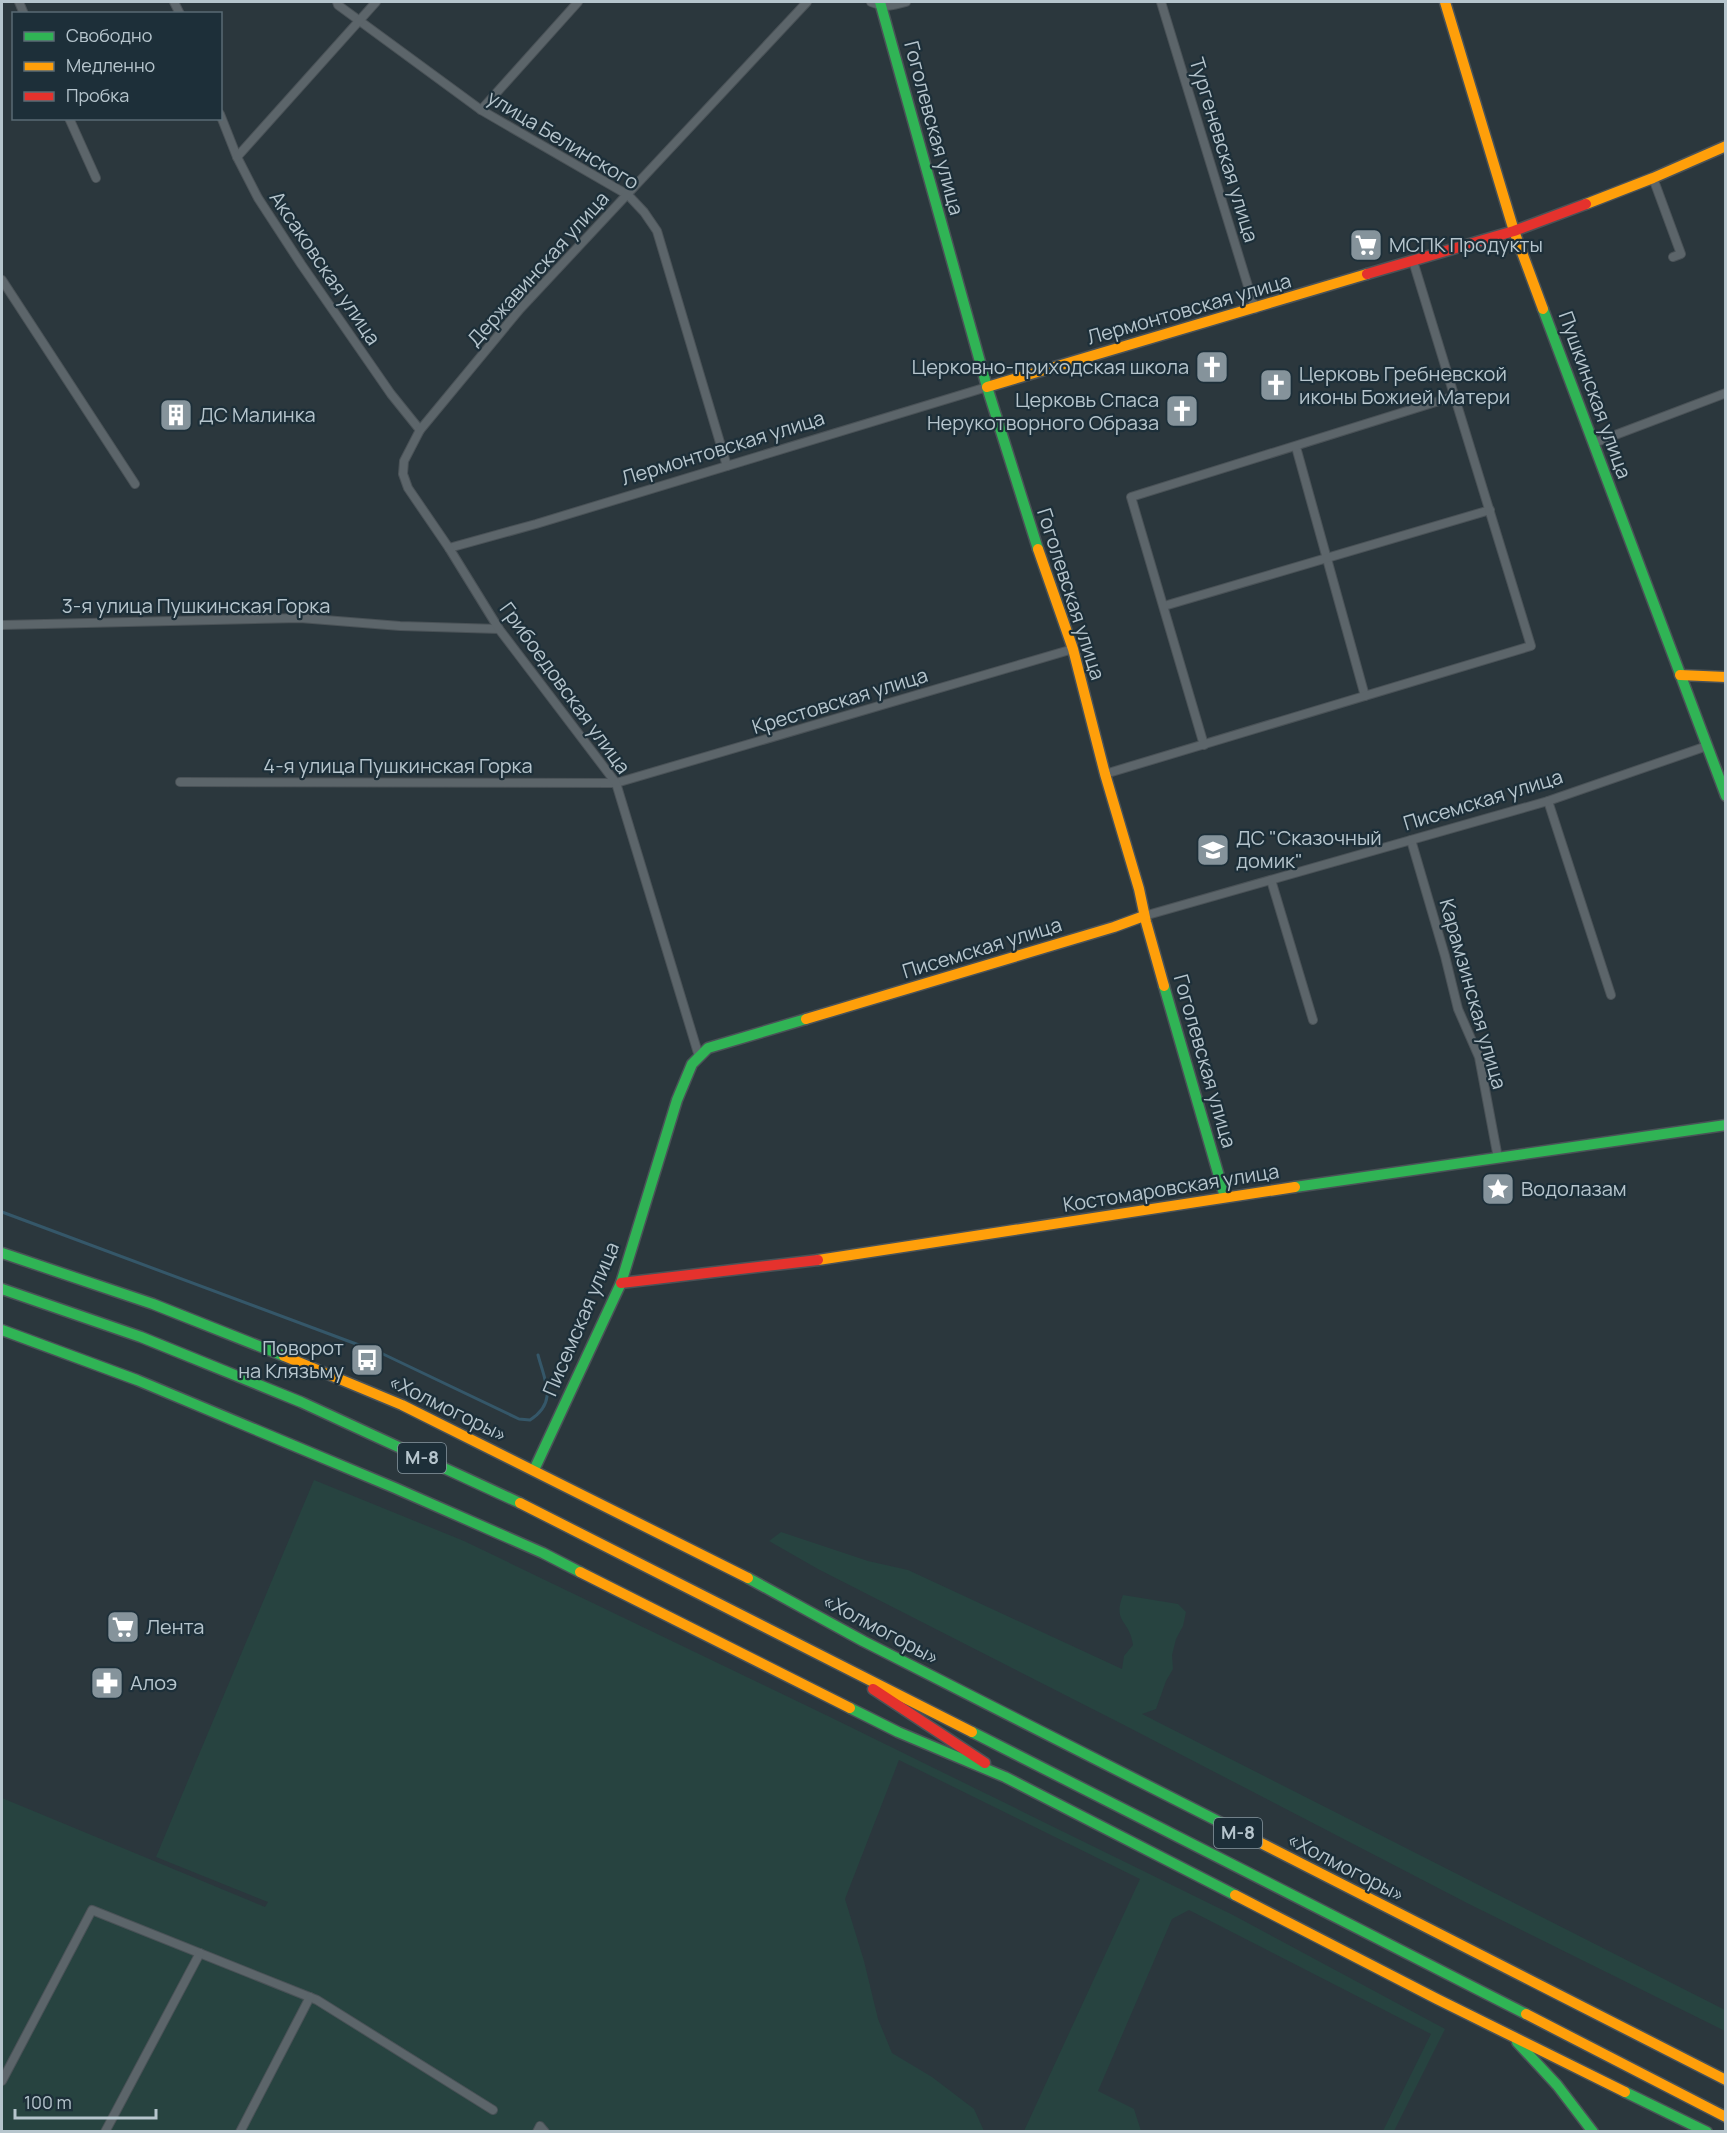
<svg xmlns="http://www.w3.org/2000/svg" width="1727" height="2133" viewBox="0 0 1727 2133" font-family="Manrope,sans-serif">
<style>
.green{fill:#274340}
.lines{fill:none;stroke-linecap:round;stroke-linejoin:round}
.stream{stroke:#355769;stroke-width:3}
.street-casing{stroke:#4a5257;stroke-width:10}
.fast-casing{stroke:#4a5257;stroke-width:13}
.slow-casing{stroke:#4a5257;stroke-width:13}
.jam-casing{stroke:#4a5257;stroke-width:13}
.street{stroke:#5c656a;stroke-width:8}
.fast{stroke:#30b455;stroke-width:10}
.slow{stroke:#ff9f0a;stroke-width:10}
.jam{stroke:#e5322d;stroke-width:10}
.labels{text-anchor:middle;stroke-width:4.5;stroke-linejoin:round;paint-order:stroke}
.shield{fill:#1d2f39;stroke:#8898a1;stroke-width:1.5}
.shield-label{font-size:18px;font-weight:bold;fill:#b6c5cd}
.street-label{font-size:20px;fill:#b6c5cd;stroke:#1d2f39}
.poi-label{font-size:20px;fill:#b6c5cd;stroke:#1d2f39;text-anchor:start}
</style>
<rect width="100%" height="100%" fill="#2b373d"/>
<!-- green -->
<g class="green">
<path d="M314 1480 464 1541 830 1717 1233 1915 1445 2029 1394 2131H1383L1431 2034 1189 1910 1172 1919 1098 2091 1134 2109 1141 2131H1024L1140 1879 899 1760 845 1899 864 1961 878 2019 892 2053 932 2077 974 2109 984 2131H2V1798L265 1907 268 1902 156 1857Z"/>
<path d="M781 1532 868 1561 908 1570 1122 1669 1124 1656 1133 1645C1130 1620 1112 1623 1123 1595L1178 1604 1186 1612 1183 1626 1176 1639 1172 1655 1173 1669 1166 1681 1156 1709 1142 1714 1725 2010V2031L1467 1903 1126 1726 818 1569 769 1541Z"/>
</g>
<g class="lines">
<!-- stream -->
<path class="stream" d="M2 1212 383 1354 519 1419 530 1420C558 1402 545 1382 538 1355"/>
<!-- street casing -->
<g class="street-casing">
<g id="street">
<path d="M19 2 24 14"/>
<path d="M174 2 180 14"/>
<path d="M337 2 338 5 481 110 628 195 644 212 657 231 727 466"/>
<path d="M871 2C885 8 892 6 906 2"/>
<path d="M1161 2 1255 309"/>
<path d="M481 110 578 2"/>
<path d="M220 114 237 157 258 198 301 264 391 394 420 430"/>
<path d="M69 118 96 178"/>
<path d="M237 157 376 2"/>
<path d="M1653 178 1681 254 1673 257"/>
<path d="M2 280 135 484"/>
<path d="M1594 443 1726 393"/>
<path d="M1296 447 1365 696"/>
<path d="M449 548 536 524 987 387"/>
<path d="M1164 606 1490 510"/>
<path d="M2 625 300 618 400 626 499 629"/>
<path d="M1204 745 1131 497 1455 396"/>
<path d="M1105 774 1531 646 1413 261"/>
<path d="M180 782 616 783 1073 649"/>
<path d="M1548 801 1611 995"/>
<path d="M1411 840 1445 956 1458 1009 1479 1057 1498 1158"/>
<path d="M1271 880 1313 1020"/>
<path d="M1144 916 1548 801 1707 746"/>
<path d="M698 1053 616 783 499 629 449 548 408 488 403 474 404 461 420 430 520 309 807 2"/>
<path d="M2 2081 92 1910 317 2000 493 2110"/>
<path d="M105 2132 200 1953"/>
<path d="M240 2132 310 1997"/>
<path d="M537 2132 540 2126 545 2132"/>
</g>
</g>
<!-- fast casing -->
<g class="fast-casing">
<g id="fast">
<path d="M880 2 987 387 1038 549"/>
<path d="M1543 309 1726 796"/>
<path d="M1164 986 1225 1197"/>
<path d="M1295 1187 1726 1125"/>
<path d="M2 1253 153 1304 284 1356"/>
<path d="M2 1289 141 1337 301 1402 520 1503"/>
<path d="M2 1330 137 1380 395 1488 543 1553 580 1572"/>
<path d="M534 1470 621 1283 677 1100 692 1064 708 1048 806 1019"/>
<path d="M748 1578 863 1641 1255 1840"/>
<path d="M850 1708 898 1732 1005 1777 1235 1895"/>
<path d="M972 1732 1526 2014"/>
<path d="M1517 2042 1557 2085 1593 2132"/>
<path d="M1625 2092 1707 2132"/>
</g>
</g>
<!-- slow casing -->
<g class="slow-casing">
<g id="slow">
<path d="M1445 2 1514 231 1543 309"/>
<path d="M1586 204 1653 178 1726 146"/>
<path d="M987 387 1367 274"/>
<path d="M1038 549 1073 649 1105 774 1139 889 1146 922 1164 986"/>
<path d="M1680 675 1726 677"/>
<path d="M806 1019 1114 927 1144 916"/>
<path d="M818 1260 1295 1187"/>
<path d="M284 1356 402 1405 748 1578"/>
<path d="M520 1503 972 1732"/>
<path d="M580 1572 850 1708"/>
<path d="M1255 1840 1726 2080"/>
<path d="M1235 1895 1437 1999 1625 2092"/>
<path d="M1526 2014 1726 2117"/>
</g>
</g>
<!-- jam casing -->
<g class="jam-casing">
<g id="jam">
<path d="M1367 274 1514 231 1586 204"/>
<path d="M621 1283 818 1260"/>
<path d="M873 1689 985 1763"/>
</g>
</g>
<!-- street -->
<use href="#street" class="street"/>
<!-- fast -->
<use href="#fast" class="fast"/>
<!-- slow -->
<use href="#slow" class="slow"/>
<!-- jam -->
<use href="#jam" class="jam"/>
</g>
<!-- icons -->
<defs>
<g id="supermarket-square" transform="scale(1.725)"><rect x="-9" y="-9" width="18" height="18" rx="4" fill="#85939b" stroke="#1d2f39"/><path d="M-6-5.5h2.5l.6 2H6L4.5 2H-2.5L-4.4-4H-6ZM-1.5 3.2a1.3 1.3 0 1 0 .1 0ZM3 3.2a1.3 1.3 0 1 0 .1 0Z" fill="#fff"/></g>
<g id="church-square" transform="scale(1.725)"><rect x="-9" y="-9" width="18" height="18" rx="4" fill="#85939b" stroke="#1d2f39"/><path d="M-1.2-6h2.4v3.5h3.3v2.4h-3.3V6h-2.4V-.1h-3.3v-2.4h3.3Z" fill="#fff"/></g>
<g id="building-square" transform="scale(1.725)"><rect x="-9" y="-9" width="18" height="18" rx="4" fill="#85939b" stroke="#1d2f39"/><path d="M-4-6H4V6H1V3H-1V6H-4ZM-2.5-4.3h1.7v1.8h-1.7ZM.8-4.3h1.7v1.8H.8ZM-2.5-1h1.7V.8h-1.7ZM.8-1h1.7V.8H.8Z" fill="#fff"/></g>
<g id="school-square" transform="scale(1.725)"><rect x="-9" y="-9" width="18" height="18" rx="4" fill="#85939b" stroke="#1d2f39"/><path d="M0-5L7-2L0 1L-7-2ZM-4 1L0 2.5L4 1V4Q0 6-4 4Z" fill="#fff"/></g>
<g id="sight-square" transform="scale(1.725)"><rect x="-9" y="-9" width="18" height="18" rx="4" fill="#85939b" stroke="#1d2f39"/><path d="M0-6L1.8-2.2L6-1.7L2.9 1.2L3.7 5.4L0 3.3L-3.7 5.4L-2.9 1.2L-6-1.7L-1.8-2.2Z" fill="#fff"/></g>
<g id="bus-square" transform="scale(1.725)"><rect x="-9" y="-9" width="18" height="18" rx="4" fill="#85939b" stroke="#1d2f39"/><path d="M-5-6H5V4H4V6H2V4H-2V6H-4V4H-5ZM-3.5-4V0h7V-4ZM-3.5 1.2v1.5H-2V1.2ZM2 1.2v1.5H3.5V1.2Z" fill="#fff"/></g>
<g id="pharmacy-square" transform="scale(1.725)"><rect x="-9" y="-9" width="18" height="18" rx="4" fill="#85939b" stroke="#1d2f39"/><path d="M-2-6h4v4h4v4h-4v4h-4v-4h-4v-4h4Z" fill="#fff"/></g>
</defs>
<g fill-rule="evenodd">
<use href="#supermarket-square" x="1366" y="245"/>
<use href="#church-square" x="1212" y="367"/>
<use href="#church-square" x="1276" y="385"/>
<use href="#church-square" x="1182" y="411"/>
<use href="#building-square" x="176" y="415"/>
<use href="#school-square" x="1213" y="850"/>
<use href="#sight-square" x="1498" y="1189"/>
<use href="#bus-square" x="367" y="1360"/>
<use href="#supermarket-square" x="123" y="1627"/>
<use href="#pharmacy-square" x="107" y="1683"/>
</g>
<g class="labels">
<!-- shield labels -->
<g class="shield">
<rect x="398" y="1443" width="48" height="30" rx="4.5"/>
<rect x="1214" y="1818" width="48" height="30" rx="4.5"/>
</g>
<g class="shield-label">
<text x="422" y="1464">М-8</text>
<text x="1238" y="1839">М-8</text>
</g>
<!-- street labels -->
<g class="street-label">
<text transform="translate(934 128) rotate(75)" y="7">Гоголевская улица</text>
<text transform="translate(563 140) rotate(31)" y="7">улица Белинского</text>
<text transform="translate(1224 150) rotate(73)" y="7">Тургеневская улица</text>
<text transform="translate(325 268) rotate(56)" y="7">Аксаковская улица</text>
<text transform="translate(538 269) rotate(-48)" y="7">Державинская улица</text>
<text transform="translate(1189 309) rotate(-16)" y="7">Лермонтовская улица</text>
<text transform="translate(1595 395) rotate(70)" y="7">Пушкинская улица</text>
<text transform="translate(723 448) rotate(-17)" y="7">Лермонтовская улица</text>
<text transform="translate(1071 594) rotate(72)" y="7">Гоголевская улица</text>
<text x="196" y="613">3-я улица Пушкинская Горка</text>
<text transform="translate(565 688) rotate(54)" y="7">Грибоедовская улица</text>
<text transform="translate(840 701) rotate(-17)" y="7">Крестовская улица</text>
<text x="398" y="773">4-я улица Пушкинская Горка</text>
<text transform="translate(1483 800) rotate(-17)" y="7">Писемская улица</text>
<text transform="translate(982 948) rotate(-17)" y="7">Писемская улица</text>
<text transform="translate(1473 994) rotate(74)" y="7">Карамзинская улица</text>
<text transform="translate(1205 1061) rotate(74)" y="7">Гоголевская улица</text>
<text transform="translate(1171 1188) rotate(-9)" y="7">Костомаровская улица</text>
<text transform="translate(581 1319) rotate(-67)" y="7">Писемская улица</text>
<text transform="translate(448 1408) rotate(26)" y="7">«Холмогоры»</text>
<text transform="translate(881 1629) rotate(28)" y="7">«Холмогоры»</text>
<text transform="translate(1346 1867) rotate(27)" y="7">«Холмогоры»</text>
</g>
<!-- poi labels -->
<g class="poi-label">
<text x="1389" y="252">МСПК Продукты</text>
<text x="1189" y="374" text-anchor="end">Церковно-приходская школа</text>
<text x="1299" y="381">Церковь Гребневской<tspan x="1299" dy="23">иконы Божией Матери</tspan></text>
<text x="1159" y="407" text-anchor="end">Церковь Спаса<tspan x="1159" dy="23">Нерукотворного Образа</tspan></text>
<text x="199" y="422">ДС Малинка</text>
<text x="1236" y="845">ДС "Сказочный<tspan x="1236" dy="23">домик"</tspan></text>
<text x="1521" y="1196">Водолазам</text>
<text x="344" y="1355" text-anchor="end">Поворот<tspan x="344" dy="23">на Клязьму</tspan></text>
<text x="146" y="1634">Лента</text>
<text x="130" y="1690">Алоэ</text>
</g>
</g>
<!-- border -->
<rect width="1727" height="2133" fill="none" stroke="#b6c5cd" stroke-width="6"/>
<!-- legend -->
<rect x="12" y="12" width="210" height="108" fill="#1d2f39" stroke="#5a6b74" stroke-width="1.5"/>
<rect x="24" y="32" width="30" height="9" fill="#30b455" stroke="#5a6b74" stroke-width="1.5"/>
<text x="66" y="42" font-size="18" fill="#b6c5cd">Свободно</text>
<rect x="24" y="62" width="30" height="9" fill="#ff9f0a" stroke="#5a6b74" stroke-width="1.5"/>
<text x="66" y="72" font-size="18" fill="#b6c5cd">Медленно</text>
<rect x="24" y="92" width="30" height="9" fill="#e5322d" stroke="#5a6b74" stroke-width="1.5"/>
<text x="66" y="102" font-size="18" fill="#b6c5cd">Пробка</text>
<!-- scale -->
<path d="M15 2109v9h141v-9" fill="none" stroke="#b6c5cd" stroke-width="3"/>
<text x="24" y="2109" font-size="18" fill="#b6c5cd" stroke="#1d2f39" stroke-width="4.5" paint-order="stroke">100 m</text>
</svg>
